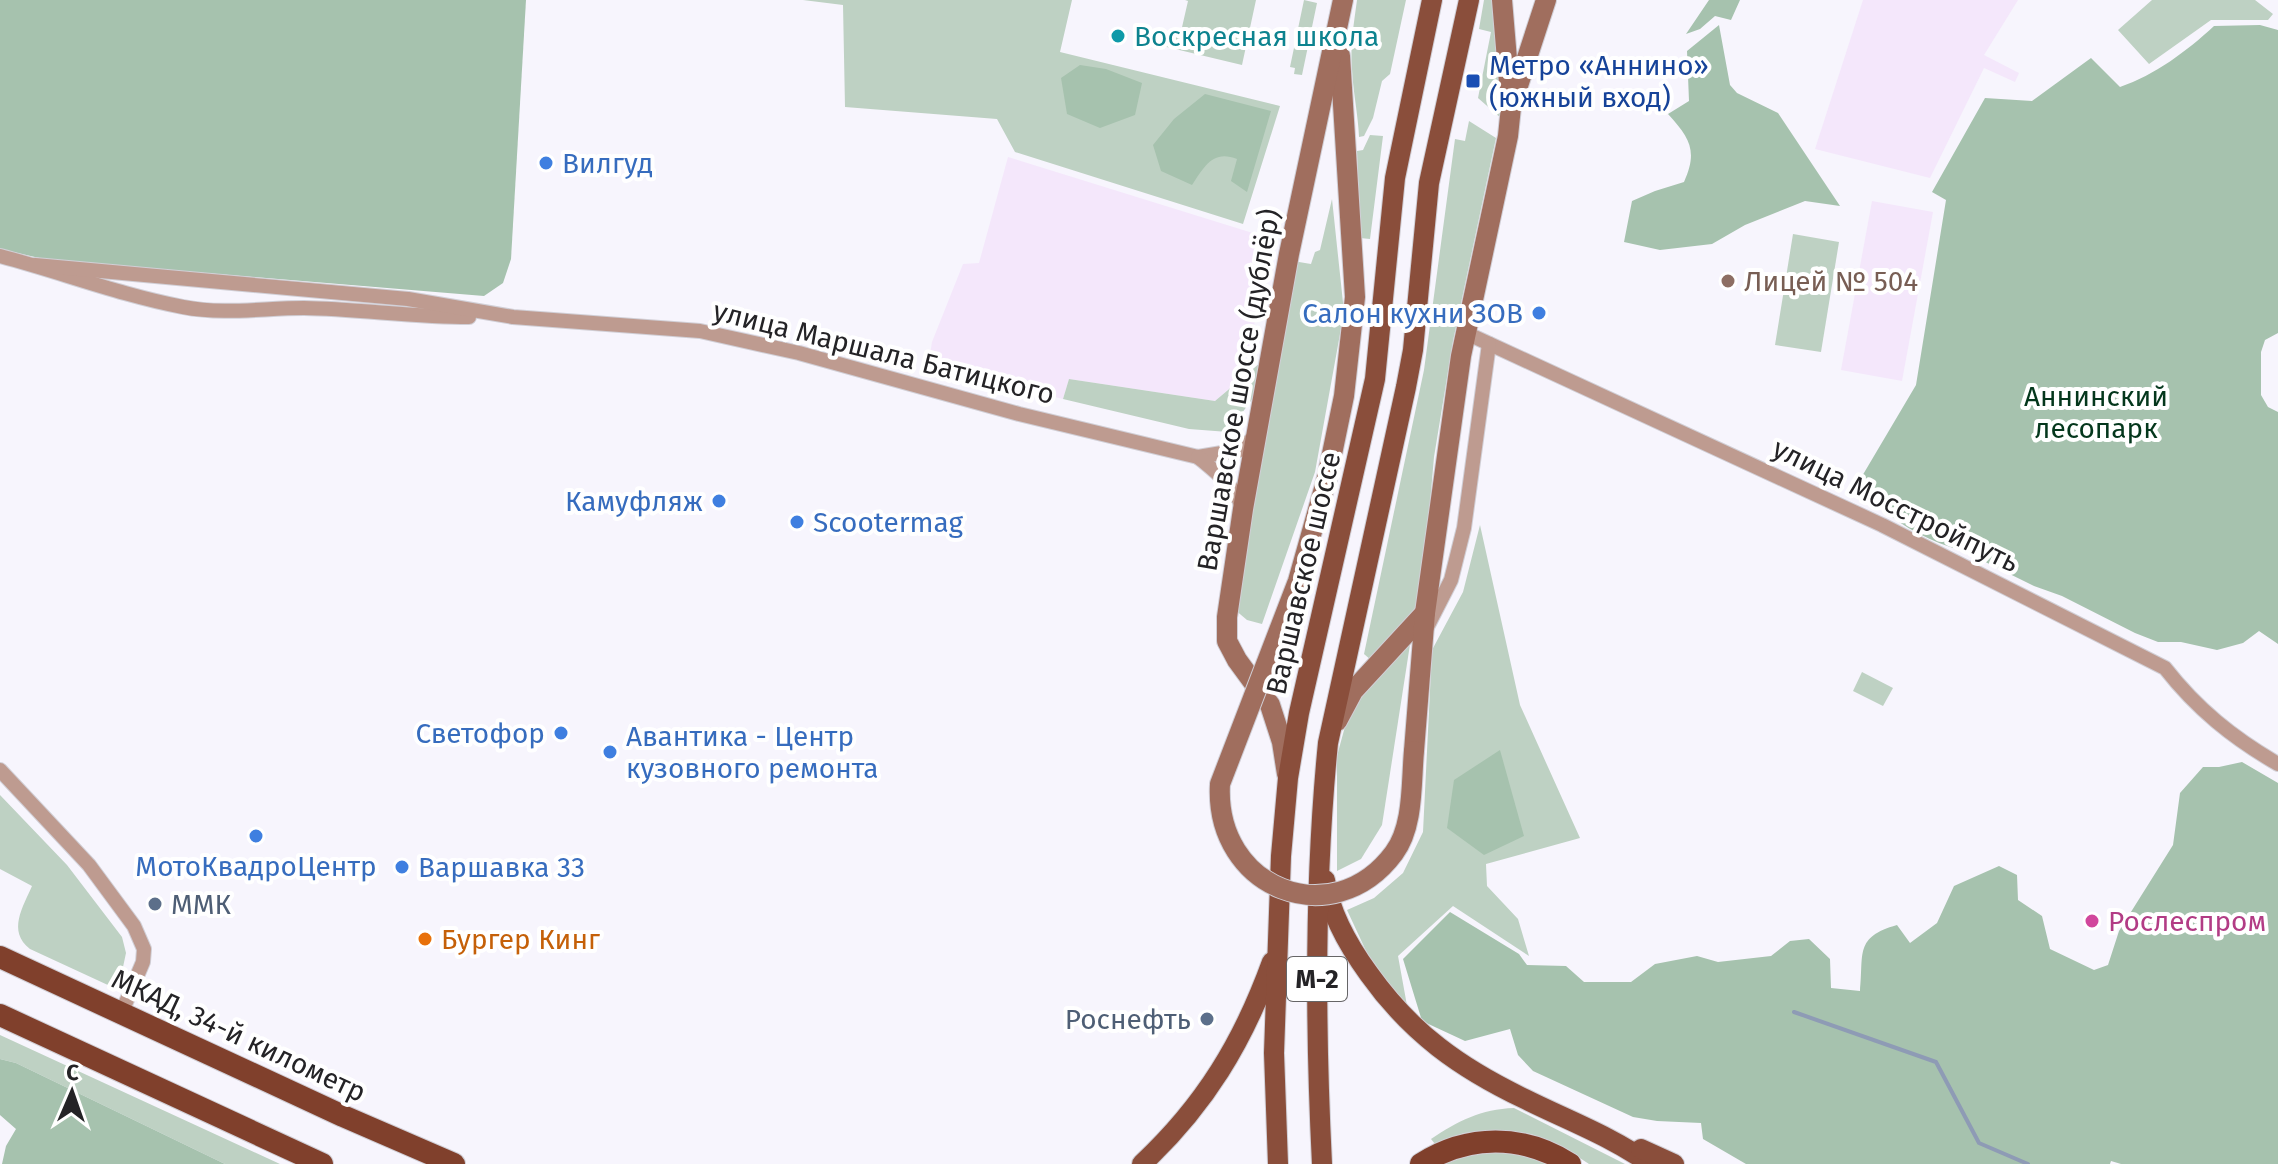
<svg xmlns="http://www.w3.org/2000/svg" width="2278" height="1164" viewBox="0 0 2278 1164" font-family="'Fira Sans',sans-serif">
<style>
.industrial{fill:#f4e7fb}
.green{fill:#bed1c3}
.forest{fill:#a6c2ae}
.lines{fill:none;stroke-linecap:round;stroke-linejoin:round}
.stream{stroke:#8e9bb5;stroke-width:4}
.minor-casing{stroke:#d1cfd6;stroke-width:16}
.secondary-casing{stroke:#d1cfd6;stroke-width:22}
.primary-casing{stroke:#d1cfd6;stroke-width:22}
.trunk-casing{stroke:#d1cfd6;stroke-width:24}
.minor{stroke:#be9b90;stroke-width:14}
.secondary{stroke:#a06e5e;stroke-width:20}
.primary{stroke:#8a4e3b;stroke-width:20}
.trunk{stroke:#80402c;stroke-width:22}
.secondary-bridge-casing{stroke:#d1cfd6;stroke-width:22;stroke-linecap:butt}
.secondary-bridge{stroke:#a06e5e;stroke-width:20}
.culture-dot{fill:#0f9aa8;stroke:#fff;stroke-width:3}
.transit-dot{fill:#1a4fb4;stroke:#fff;stroke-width:3}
.shop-dot{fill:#3f7fe0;stroke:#fff;stroke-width:3}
.education-dot{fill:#8d6e63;stroke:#fff;stroke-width:3}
.service-dot{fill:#5c6f8a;stroke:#fff;stroke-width:3}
.hotel-dot{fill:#d1479c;stroke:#fff;stroke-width:3}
.food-dot{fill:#e8710a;stroke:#fff;stroke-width:3}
.labels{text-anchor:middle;stroke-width:8;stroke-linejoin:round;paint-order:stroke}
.shield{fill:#fff;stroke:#666567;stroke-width:2}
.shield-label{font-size:26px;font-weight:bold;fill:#242326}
.culture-label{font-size:28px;fill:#0d838f;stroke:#fff;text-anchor:start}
.transit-label{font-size:28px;fill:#164399;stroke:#fff;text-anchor:start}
.shop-label{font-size:28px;fill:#366cbe;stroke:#fff;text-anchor:start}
.education-label{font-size:28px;fill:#785e54;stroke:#fff;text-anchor:start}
.street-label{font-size:28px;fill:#242326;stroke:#fff}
.park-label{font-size:28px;fill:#04371c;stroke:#fff}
.service-label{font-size:28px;fill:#4e5e75;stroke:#fff;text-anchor:start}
.hotel-label{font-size:28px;fill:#b23c85;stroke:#fff;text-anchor:start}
.food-label{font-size:28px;fill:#c56008;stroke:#fff;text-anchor:start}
</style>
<rect width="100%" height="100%" fill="#f7f5fd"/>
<!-- industrial -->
<g class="industrial">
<path d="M1863 0H2018L1984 55 2019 73 2015 82 1984 68 1930 178 1815 149Z"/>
<path d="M1008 157 1272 239 1250 345 1243 352 1231 387 1215 401 1069 379 1063 399 928 366 932 342 963 264 979 263Z"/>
<path d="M1872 201 1933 212 1902 381 1841 370Z"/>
</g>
<!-- green -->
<g class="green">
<path d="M803 0H1072L1060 52 1280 106 1243 224 1015 152 997 119 845 107 843 5Z"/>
<path d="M1185 0H1256L1242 65 1150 43V38L1143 34 1144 28 1180 36 1188 1Z"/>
<path d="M1304 0 1317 3 1302 75 1294 74 1295 68 1290 67Z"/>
<path d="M1357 0H1406L1390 74 1382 81 1373 118 1364 136 1359 137C1358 114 1353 92 1352 69 1350 45 1354 23 1357 0Z"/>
<path d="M1484 0H1494L1505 107 1502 119 1478 98 1491 32 1479 29Z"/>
<path d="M2152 0H2255L2273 14 2268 20H2211L2149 64 2118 30Z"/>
<path d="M1469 121 1496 138 1453 341 1434 457 1421 608 1371 660 1364 654 1424 370 1455 139 1465 141Z"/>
<path d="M1370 135 1383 136 1370 239 1360 238 1357 151 1363 150Z"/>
<path d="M1332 199 1344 312 1315 472 1262 624 1247 620 1234 609 1293 261 1311 264 1315 252 1320 250Z"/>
<path d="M1793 234 1839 242 1821 352 1775 345Z"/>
<path d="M1260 363 1253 398 1228 432 1189 429 1063 399 1069 379 1215 401Z"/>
<path d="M1480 525 1520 705 1580 838 1486 864 1487 886 1518 919 1529 956 1453 906 1398 956 1408 1011 1367 953 1347 910 1374 898 1403 873 1423 832 1432 650 1463 592Z"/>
<path d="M1411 638 1382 825 1361 859 1337 871V756L1350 708Z"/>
<path d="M1862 672 1893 688 1883 706 1853 691Z"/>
<path d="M0 795 67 865 122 937 126 953 123 967 110 986 30 949C7 931 23 907 32 886L0 869Z"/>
<path d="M0 1035 280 1164H225L16 1063 0 1059Z"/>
<path d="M1514 1108 1625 1164H1589L1563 1147 1531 1134 1499 1130 1464 1133 1435 1144 1431 1139C1458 1121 1481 1109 1514 1108Z"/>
<path d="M1500 1150 1531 1156 1549 1164H1440L1468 1154Z"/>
</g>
<!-- forest -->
<g class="forest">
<path d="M0 0H526L511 259 503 283 484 296 48 260 0 249Z"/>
<path d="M1709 0H1740L1731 20 1715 16 1700 29 1686 34Z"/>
<path d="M1719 25 1730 85 1737 93 1778 113 1840 206 1805 201 1745 225 1712 244 1660 250 1624 242 1632 201 1655 191 1684 182C1698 151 1690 138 1668 114L1689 101 1687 51Z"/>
<path d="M2260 25 2278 30V333L2265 340 2261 352V395L2268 407 2278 412V644L2259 631 2243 643 2217 650 2181 642H2158L2135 633 2062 596 2034 586 1961 550C1922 540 1882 516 1858 483L1916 385 1946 200 1932 192 1985 98 2032 101 2091 58 2120 87C2155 75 2187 51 2214 26Z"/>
<path d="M1080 65 1106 69 1142 83 1135 115 1100 128 1067 114 1061 78Z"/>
<path d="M1205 94 1271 111 1247 192 1231 181 1237 159C1213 149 1204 167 1192 185L1161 171 1153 145 1174 119Z"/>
<path d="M1500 750 1524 836 1484 855 1447 828 1454 780Z"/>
<path d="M2242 762 2278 783V1164H2121L2111 1161 2110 1164H1746L1703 1139 1701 1123 1657 1121 1633 1117 1533 1071 1518 1055 1510 1029 1465 1041 1422 1021 1403 959 1450 912 1519 954 1527 965 1566 966 1584 982H1631L1655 964 1697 956 1718 962 1771 956 1790 941 1809 939 1830 959 1831 988 1860 991C1864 954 1854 937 1897 925L1910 943 1937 923 1954 886 1999 866 2017 875 2018 900 2042 916 2050 949 2094 970 2108 965 2119 931 2173 845 2180 793 2203 767H2219Z"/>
<path d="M0 1059 16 1063 225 1164H2L6 1146 16 1129 0 1115Z"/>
</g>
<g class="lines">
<!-- stream -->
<path class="stream" d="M1794 1012 1936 1062 1979 1143 2028 1164"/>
<!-- minor casing -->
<g class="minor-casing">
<g id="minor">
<path d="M0 256C61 272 120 295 183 307 224 315 263 308 304 308 359 309 414 317 469 317"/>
<path d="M35 265 408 299 513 317 700 331 799 353 1019 414 1198 457 1240 450 1256 435"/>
<path d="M1466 333 1882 525 2165 668C2197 709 2233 738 2278 764"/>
<path d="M1198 457C1216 472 1235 486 1243 509"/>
<path d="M1427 627 1451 580 1464 528 1489 344"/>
<path d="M0 770 89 865 134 926 144 949 143 962 121 1014"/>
</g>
</g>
<!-- secondary casing -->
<g class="secondary-casing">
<g id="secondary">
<path d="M1502 0 1510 95"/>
<path d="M1327 478 1344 396 1355 297 1340 56"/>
<path d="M1337 721 1353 691 1425 613"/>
<path d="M1414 751 1425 613 1461 356 1508 136 1511 107 1546 0"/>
<path d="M1287 774 1282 742 1270 705 1237 660 1227 641V617L1243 509 1289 254 1343 0"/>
</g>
</g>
<!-- primary casing -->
<g class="primary-casing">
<g id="primary">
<path d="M1325 880C1330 913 1350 948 1369 974 1411 1033 1460 1068 1525 1099 1567 1120 1611 1136 1650 1164"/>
<path d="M1641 1149 1674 1164"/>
<path d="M1142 1164C1205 1105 1243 1042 1272 962"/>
<path d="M1278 1164 1274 1053 1281 856 1288 778 1299 713 1375 379 1395 178 1432 0"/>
<path d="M1322 1164C1315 1024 1314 883 1328 743L1406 387 1413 350 1429 183 1469 0"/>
</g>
</g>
<!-- trunk casing -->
<g class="trunk-casing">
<g id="trunk">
<path d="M0 957 343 1116 454 1164"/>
<path d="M0 1015 322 1164"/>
<path d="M1421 1164C1468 1134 1523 1134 1570 1164"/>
</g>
</g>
<!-- minor -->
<use href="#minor" class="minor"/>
<!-- secondary -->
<use href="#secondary" class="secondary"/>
<!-- primary -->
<use href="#primary" class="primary"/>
<!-- trunk -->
<use href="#trunk" class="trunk"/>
<!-- secondary-bridge casing -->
<g class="secondary-bridge-casing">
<path id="secondary-bridge" d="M1327 478 1298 581 1220 784C1214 889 1333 935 1394 853 1414 826 1411 783 1414 751"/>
</g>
<!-- secondary-bridge -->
<use href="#secondary-bridge" class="secondary-bridge"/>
</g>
<!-- markers -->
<circle class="culture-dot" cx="1118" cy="36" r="8"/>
<rect class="transit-dot" x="1465" y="73" width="16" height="16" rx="4"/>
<g class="shop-dot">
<circle cx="546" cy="163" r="8"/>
<circle cx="1539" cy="313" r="8"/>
<circle cx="719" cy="501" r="8"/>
<circle cx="797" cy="522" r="8"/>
<circle cx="561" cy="733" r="8"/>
<circle cx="610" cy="752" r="8"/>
<circle cx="256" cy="836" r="8"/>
<circle cx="402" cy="867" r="8"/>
</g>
<circle class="education-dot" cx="1728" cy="281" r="8"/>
<g class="service-dot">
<circle cx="155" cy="904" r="8"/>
<circle cx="1207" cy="1019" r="8"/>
</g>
<circle class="hotel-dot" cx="2092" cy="921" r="8"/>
<circle class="food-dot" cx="425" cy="939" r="8"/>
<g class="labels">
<!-- shield labels -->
<rect class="shield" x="1287" y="957" width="60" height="44" rx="6"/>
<g class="shield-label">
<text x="1317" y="988">М-2</text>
</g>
<!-- culture labels -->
<g class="culture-label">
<text x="1134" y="46">Воскресная школа</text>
</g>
<!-- transit labels -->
<g class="transit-label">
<text x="1489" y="75">Метро «Аннино»<tspan x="1489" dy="32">(южный вход)</tspan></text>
</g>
<!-- shop labels -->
<g class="shop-label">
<text x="562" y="173">Вилгуд</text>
<text x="1523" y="323" text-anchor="end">Салон кухни ЗОВ</text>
<text x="703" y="511" text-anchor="end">Камуфляж</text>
<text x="813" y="532">Scootermag</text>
<text x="545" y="743" text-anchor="end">Светофор</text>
<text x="626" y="746">Авантика - Центр<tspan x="626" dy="32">кузовного ремонта</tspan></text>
<text x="256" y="876" text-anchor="middle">МотоКвадроЦентр</text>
<text x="418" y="877">Варшавка 33</text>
</g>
<!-- education labels -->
<g class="education-label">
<text x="1744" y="291">Лицей № 504</text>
</g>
<!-- street labels -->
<g class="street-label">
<text transform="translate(884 352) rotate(14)" y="10">улица Маршала Батицкого</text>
<text transform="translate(1238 390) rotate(-80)" y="10">Варшавское шоссе (дублёр)</text>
<text transform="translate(1896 505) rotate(26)" y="10">улица Мосстройпуть</text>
<text transform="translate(1303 573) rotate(-77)" y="10">Варшавское шоссе</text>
<text transform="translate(239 1035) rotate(25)" y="10">МКАД, 34-й километр</text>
</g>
<!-- park labels -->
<g class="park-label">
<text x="2096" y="406">Аннинский<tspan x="2096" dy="32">лесопарк</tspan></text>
</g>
<!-- service labels -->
<g class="service-label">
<text x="171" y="914">ММК</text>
<text x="1191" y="1029" text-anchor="end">Роснефть</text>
</g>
<!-- hotel labels -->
<g class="hotel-label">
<text x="2108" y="931">Рослеспром</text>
</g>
<!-- food labels -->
<g class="food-label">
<text x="441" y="949">Бургер Кинг</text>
</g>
</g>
<!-- north arrow -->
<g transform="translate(72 1092) rotate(2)" stroke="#ffffff" stroke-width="6" paint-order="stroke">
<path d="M0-6L14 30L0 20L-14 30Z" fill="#242326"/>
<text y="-12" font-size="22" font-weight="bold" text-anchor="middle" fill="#242326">С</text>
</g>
</svg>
